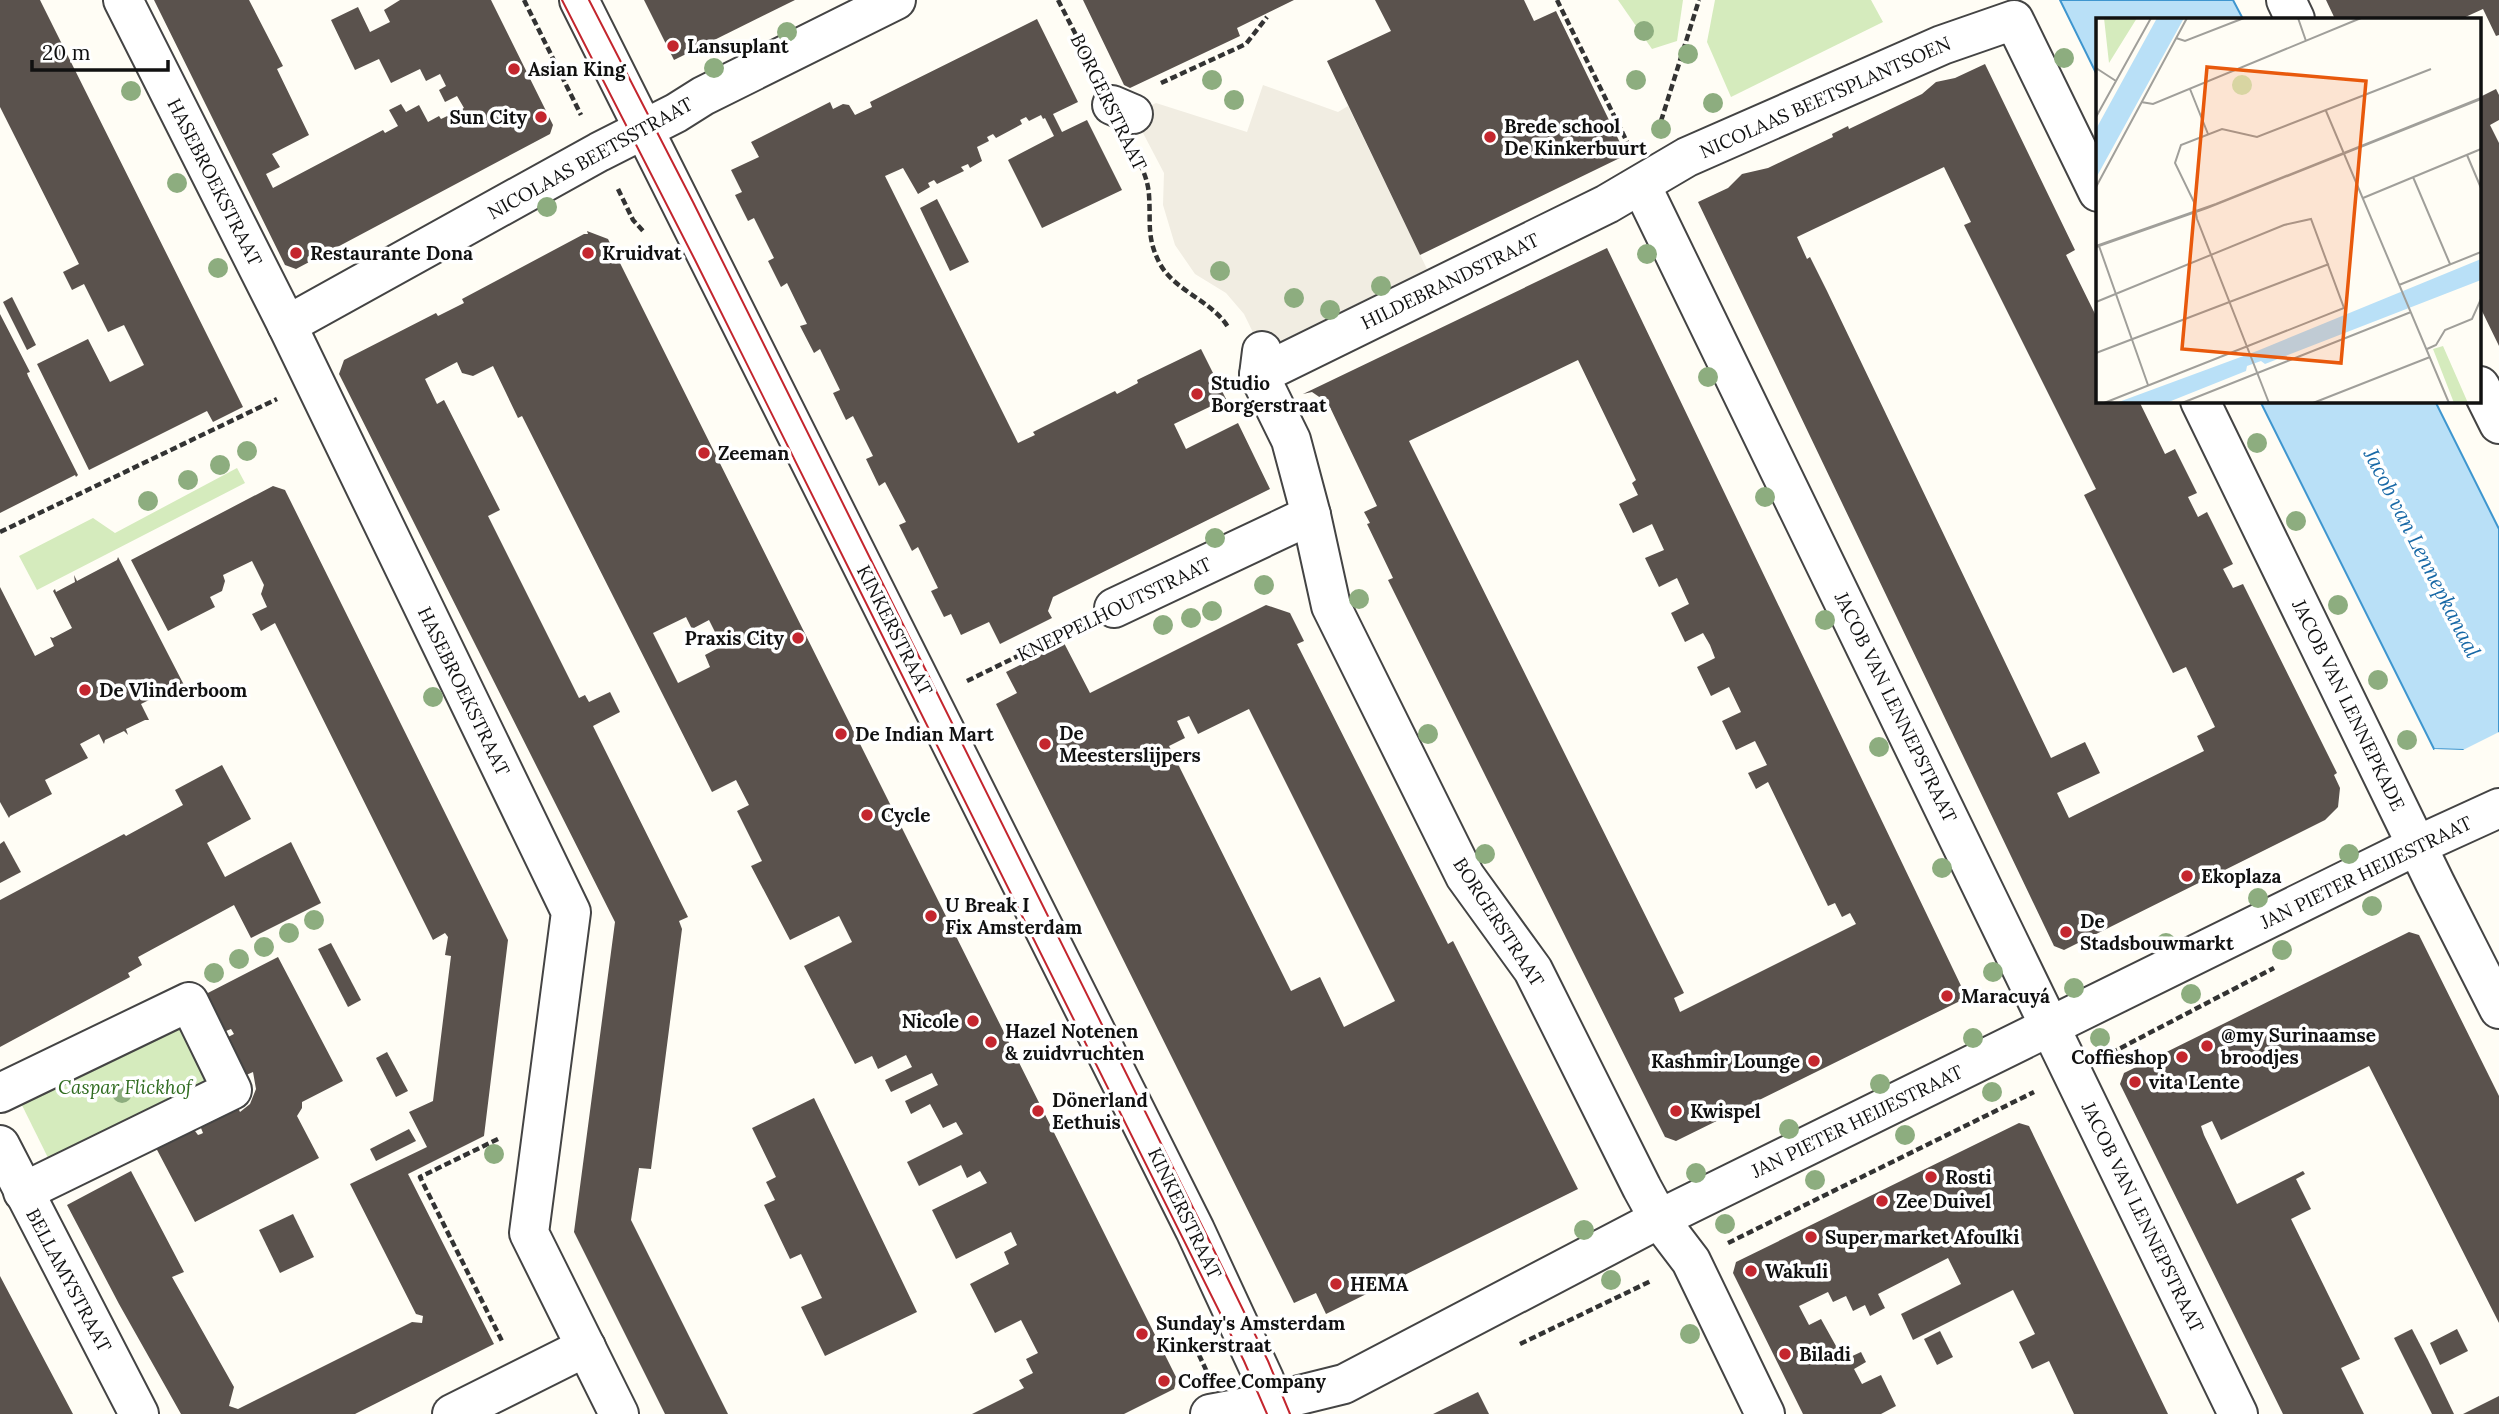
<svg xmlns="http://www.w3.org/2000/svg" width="2499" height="1414" viewBox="0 0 2499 1414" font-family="Lora,serif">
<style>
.green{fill:#d5ebbd}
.plaza{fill:#f1ede2}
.water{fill:#b9e0f7;stroke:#3f96cf;stroke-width:2}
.pier{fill:#fffdf5}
.building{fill:#5a524d;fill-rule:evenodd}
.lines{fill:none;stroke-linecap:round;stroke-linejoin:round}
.minor-casing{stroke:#444;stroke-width:42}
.path{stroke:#333;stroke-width:4.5;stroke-dasharray:7 3.5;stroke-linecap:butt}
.minor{stroke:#fff;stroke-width:38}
.tram{stroke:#c4262e;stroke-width:2}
.tree{fill:#8dad7f}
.poi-dot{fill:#c4262e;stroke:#fff;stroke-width:2.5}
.labels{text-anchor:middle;stroke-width:7;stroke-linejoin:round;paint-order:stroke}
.poi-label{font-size:19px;font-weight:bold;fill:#111;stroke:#fff;text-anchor:start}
.street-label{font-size:19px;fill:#111;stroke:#fff}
.park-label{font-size:19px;font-style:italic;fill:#2f6b1f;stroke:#fff}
.water-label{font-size:21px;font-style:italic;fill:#1768a6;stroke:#fff}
.inset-road{fill:none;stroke:#a09f9a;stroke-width:2}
.view{fill:#e8590c;fill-opacity:0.15;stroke:#e8590c;stroke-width:3.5}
.inset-edge{fill:none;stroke:#111;stroke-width:3.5}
</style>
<rect width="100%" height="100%" fill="#fffdf5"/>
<!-- green -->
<g class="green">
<path d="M1618 0H1683L1677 41 1652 49Z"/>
<path d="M1715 0H1871L1883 22 1731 97 1707 42Z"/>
<path d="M237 468 245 483 37 590 19 556 93 518 115 533Z"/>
<path d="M189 989 241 1094 61 1184 9 1079Z"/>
</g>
<!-- plaza -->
<path class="plaza" d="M1263 85 1338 112 1348 106 1427 269 1262 351 1244 314 1226 293 1195 274 1175 245 1163 205 1164 173 1133 114 1156 103 1247 132Z"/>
<!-- water -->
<g class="water">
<path d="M2060 0H2233L2243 19H2098V77Z"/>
<path d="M2260 401H2435L2499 529V824L2463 750 2434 749Z"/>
</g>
<!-- pier -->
<path class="pier" d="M2499 732V827L2496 825 2461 753 2436 752 2434 749 2463 750Z"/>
<!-- building -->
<g class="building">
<path d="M0 0H40L243 407 213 422 207 411 89 470 37 364 88 339 110 382 144 365 124 325 108 332 84 284 72 290 63 272 79 264 0 107Z"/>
<path d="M154 0H249L283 66 277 69 309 135 272 154 280 167 266 174 273 188 383 130 385 133 398 126 389 110 401 104 406 112 419 105 428 122 439 116 441 119 464 108 457 96 445 102 439 90 446 86 440 74 426 81 420 69 391 83 379 59 355 70 331 20 358 7 370 32 390 22 384 10 400 0H491L553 125 550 134 296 269 285 265Z"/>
<path d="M644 0H795L674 60Z"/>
<path d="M1083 0H1294L1237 28 1240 36 1130 88 1124 85Z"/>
<path d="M1375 0H1524L1534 21 1556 11 1626 155 1420 255 1327 61 1391 31Z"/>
<path d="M2326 0H2499V35L2496 36 2483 9 2461 19H2335Z"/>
<path d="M1037 19 1078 102 1053 114 1062 132 1087 120 1122 190 1042 228 1008 160 1054 136 1045 118 1043 119 1041 115 1029 121 1026 117 1020 120 1022 124 996 138 993 134 987 137 989 141 977 147 982 161 970 168 968 164 961 167 964 171 937 184 934 180 928 183 930 187 918 194 903 168 885 176 1018 443 1035 435 1033 432 1115 391 1117 394 1138 383 1137 380 1201 349 1226 399 1174 424 1186 449 1238 423 1270 489 1053 597 1048 611 1052 618 1000 644 989 622 961 635 951 614 944 617 931 591 938 588 918 547 912 551 899 525 906 522 885 482 879 486 866 459 873 456 853 416 846 420 833 393 840 390 820 349 814 353 800 326 807 324 787 283 781 287 768 261 774 258 754 218 748 221 735 195 742 192 731 170 759 157 751 142 830 102 833 109 843 104 849 105 855 115 872 107 870 102Z"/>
<path d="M1985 64 2075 250 2066 255 2098 320V401H2139L2165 454 2175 449 2197 493 2188 497 2198 517 2207 512 2233 564 2223 569 2233 588 2243 584 2337 773 2334 775 2340 788 2338 807 2325 820 2064 950 2054 946 1698 202 1728 188 1742 174 1768 168 1833 137 1832 134 1848 126 1849 129 1922 94 1936 82 1955 78ZM1944 167 1971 222 1964 225 2096 489 2084 495 2173 673 2186 667 2215 727 2197 736 2204 751 2069 818 2057 793 2100 773 2085 742 2051 758 1827 291 1810 257 1807 259 1797 237Z"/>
<path d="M2496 89 2499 95V120L2490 125 2499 143V346L2480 307V97Z"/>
<path d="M937 199 969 262 950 271 920 208Z"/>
<path d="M587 231 608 239 1177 1379 1174 1389 1124 1414H972L1024 1388 1019 1380 1033 1373 1026 1359 1038 1353 1021 1320 995 1333 970 1284 1009 1264 1004 1252 1017 1245 1011 1232 956 1259 932 1210 987 1183 980 1171 967 1178 961 1165 919 1186 907 1162 963 1134 956 1122 943 1128 930 1104 911 1114 905 1101 938 1085 932 1073 891 1092 885 1080 912 1067 906 1055 878 1069 872 1056 855 1064 804 966 852 942 839 916 790 940 751 866 762 861 737 811 749 805 736 780 712 792 522 416 518 418 493 366 473 376 462 373 457 362 425 379 437 404 444 400 500 510 488 516 579 698 585 695 589 702 610 692 620 712 593 726 688 917 679 921 682 929 651 1169 639 1168 631 1220 728 1414H665L574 1232 615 922 339 374 344 360 436 313 438 316 464 303 462 299 584 234H588ZM686 617 692 629 709 620 722 646 705 655 710 667 678 683 653 633Z"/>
<path d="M1607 248 1964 992 1960 1001 1676 1141 1665 1137 1388 580 1393 578 1367 524 1370 523 1364 512 1377 506 1328 403 1312 392 1303 394ZM1578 360 1636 480 1632 483 1638 495 1619 504 1633 533 1652 524 1664 550 1645 558 1659 587 1677 578 1689 604 1671 613 1685 642 1703 633 1710 645 1715 658 1697 667 1711 696 1729 687 1741 712 1722 721 1736 750 1755 741 1767 765 1748 773 1756 789 1768 782 1828 906 1835 903 1842 917 1850 913 1856 924 1680 1012 1674 998 1684 993 1409 441Z"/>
<path d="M12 297 36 345 27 350 3 302Z"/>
<path d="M0 314 30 372 27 373 28 376 78 475 76 477 75 475 0 513Z"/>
<path d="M273 486 285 490 508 940 484 1136 408 1174 494 1344 355 1414H181L119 1304 67 1205 131 1171 184 1272 172 1277 234 1387 229 1406 238 1409 412 1322 422 1323 423 1316 416 1314 350 1184 427 1147 409 1112 433 1101 451 956 445 955 448 937 445 933 433 940 275 623 261 631 252 614 267 607 261 594 264 585 252 561 223 575 225 581 222 591 210 597 215 607 168 631 131 560Z"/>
<path d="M118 557 184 685 181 684 141 704 149 720H145L126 729 128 735 124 731 105 740 104 744 99 734 80 744 88 758 45 780 52 794 10 816 9 818 0 802V587L35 656 54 646 50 637 53 638 72 628 53 591 55 589 56 592 75 582 74 575 77 581 117 560Z"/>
<path d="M1266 605 1290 613 1304 641 1297 644 1448 944 1453 941 1578 1189 1326 1314 1316 1293 1294 1303 996 704 1017 693 1006 672 1064 643 1090 693ZM1249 709 1395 1001 1344 1027 1320 977 1291 991 1169 746 1185 738 1177 721 1189 716 1198 734Z"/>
<path d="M222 765 251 819 207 843 225 877 291 842 321 903 251 938 234 905 138 957 142 965 128 973 130 977 0 1047V900L124 834 126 836 183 805 175 790Z"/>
<path d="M4 841 21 872 0 883V844Z"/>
<path d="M2409 932 2419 935 2499 1096V1323L2369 1066 2221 1140 2212 1121 2201 1126 2204 1135 2237 1204 2303 1171 2305 1174 2296 1179 2311 1209 2291 1219 2360 1359 2341 1368 2364 1414H2283L2120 1084 2124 1073Z"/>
<path d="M331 943 361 1000 348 1007 318 949Z"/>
<path d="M278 957 343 1081 302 1102V1108L297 1116 319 1158 195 1222 155 1146 192 1127 198 1135 201 1134 203 1133 199 1123 236 1104 240 1112 250 1104 256 1089 253 1072 244 1076 224 1039 234 1034 231 1029 221 1033 202 996Z"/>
<path d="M387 1052 408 1091 396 1097 376 1058Z"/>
<path d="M814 1098 917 1312 825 1356 801 1307 822 1298 801 1254 790 1259 764 1205 775 1200 766 1182 776 1177 752 1128Z"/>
<path d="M2019 1123 2029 1126 2168 1414H2074L2049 1361 2032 1369 2019 1342 2035 1334 2013 1290 1913 1340 1901 1314 1961 1284 1948 1258 1878 1294 1885 1308 1870 1316 1865 1305 1853 1311 1846 1296 1833 1302 1828 1292 1799 1306 1809 1325 1821 1319 1836 1346 1842 1344 1848 1358 1861 1352 1866 1362 1854 1369 1862 1384 1881 1375 1896 1406 1881 1414H1803L1733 1273 1736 1262Z"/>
<path d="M409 1129 416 1141 376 1161 370 1149Z"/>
<path d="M293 1214 314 1257 280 1273 259 1230Z"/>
<path d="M0 1276 29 1331 73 1414H0Z"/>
<path d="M2412 1329 2428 1360 2454 1414H2432L2394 1338Z"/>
<path d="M2457 1329 2468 1351 2440 1365 2430 1343Z"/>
<path d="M1940 1331 1953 1357 1937 1365 1924 1339Z"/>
<path d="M1478 1392 1489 1414H1433Z"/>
<path d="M2499 1396V1414H2463Z"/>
</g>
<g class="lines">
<!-- minor casing -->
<g class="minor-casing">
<g id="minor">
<path d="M123 0 287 325 571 912 529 1233 619 1414"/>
<path d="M579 0 1195 1230 1264 1379 1278 1414"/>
<path d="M2286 0 2295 19"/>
<path d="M1112 105 1133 114"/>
<path d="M1641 185 2238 1414"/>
<path d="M287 325 599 152 676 113 703 96 896 0"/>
<path d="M1262 351 1259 375 1291 440 1311 515 1331 606 1465 876 1533 970 1642 1188 1659 1219 1691 1261 1765 1414"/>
<path d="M1259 375 1607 204 1687 157 1942 45 2014 20 2098 192"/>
<path d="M2480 386 2499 424"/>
<path d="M2200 401 2435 883 2499 1009"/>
<path d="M1114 608 1311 515"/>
<path d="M0 1093 189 1002 232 1090 23 1192"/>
<path d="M0 1145 139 1414"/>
<path d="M452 1414 586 1347"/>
<path d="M1210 1414 1263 1404 1344 1384 1659 1219 2418 845 2499 808"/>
</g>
</g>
<!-- path -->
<g class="path">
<path d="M524 0 581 115"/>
<path d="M1058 0 1093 68"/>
<path d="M1557 0 1627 142"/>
<path d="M1161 83 1246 44 1267 17"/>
<path d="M1661 121 1699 0"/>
<path d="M1135 154C1142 167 1148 180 1149 195 1151 223 1146 237 1160 264 1175 291 1212 301 1228 327"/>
<path d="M618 189 633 220 644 232"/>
<path d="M0 532 277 399"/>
<path d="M967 681 1079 626"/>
<path d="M2111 1053 2274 968"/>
<path d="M498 1139 420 1177 502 1341"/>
<path d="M1728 1243 2034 1092"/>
<path d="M1189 1325 1193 1342 1207 1372"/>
<path d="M1520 1344 1651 1281"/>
</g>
<!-- minor -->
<use href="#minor" class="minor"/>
<!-- tram -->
<g class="tram">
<path d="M562 0 695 260 1244 1361 1267 1414"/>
<path d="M589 0 693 202 1206 1234 1268 1361 1290 1414"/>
</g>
</g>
<!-- trees -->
<g class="tree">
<circle cx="1644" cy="31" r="10"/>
<circle cx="787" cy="32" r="10"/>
<circle cx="1688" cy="54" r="10"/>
<circle cx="2064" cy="58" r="10"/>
<circle cx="714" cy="68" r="10"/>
<circle cx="1212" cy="80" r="10"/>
<circle cx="1636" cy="80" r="10"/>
<circle cx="131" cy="91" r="10"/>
<circle cx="1234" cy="100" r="10"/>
<circle cx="1713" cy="103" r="10"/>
<circle cx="1661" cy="129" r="10"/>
<circle cx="177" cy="183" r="10"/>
<circle cx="547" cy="207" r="10"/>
<circle cx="1647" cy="254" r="10"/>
<circle cx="218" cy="268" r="10"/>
<circle cx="1220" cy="271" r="10"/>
<circle cx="1381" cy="286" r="10"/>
<circle cx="1294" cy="298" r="10"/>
<circle cx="1330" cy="310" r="10"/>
<circle cx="1708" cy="377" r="10"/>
<circle cx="2257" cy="443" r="10"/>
<circle cx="247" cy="451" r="10"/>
<circle cx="220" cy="465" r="10"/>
<circle cx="188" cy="480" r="10"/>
<circle cx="1765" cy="497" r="10"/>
<circle cx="148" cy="501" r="10"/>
<circle cx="2296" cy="521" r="10"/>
<circle cx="1215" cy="538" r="10"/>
<circle cx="1264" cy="585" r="10"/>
<circle cx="1359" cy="599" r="10"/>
<circle cx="2338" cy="605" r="10"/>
<circle cx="1212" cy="611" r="10"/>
<circle cx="1191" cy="618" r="10"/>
<circle cx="1825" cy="620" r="10"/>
<circle cx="1163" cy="625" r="10"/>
<circle cx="2378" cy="680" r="10"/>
<circle cx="433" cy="697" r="10"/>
<circle cx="1428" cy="734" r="10"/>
<circle cx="2407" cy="740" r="10"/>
<circle cx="1879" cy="747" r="10"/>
<circle cx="1485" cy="854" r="10"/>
<circle cx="2349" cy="854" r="10"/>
<circle cx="1942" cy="868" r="10"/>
<circle cx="2258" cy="898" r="10"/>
<circle cx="2372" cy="906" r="10"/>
<circle cx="314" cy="920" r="10"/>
<circle cx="289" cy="933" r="10"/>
<circle cx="2166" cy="943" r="10"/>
<circle cx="264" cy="947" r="10"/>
<circle cx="2282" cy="950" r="10"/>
<circle cx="239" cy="959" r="10"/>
<circle cx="1993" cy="972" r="10"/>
<circle cx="214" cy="973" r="10"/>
<circle cx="2074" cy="988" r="10"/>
<circle cx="2191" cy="994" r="10"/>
<circle cx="1973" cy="1038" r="10"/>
<circle cx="2100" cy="1038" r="10"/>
<circle cx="1880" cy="1084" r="10"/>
<circle cx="1992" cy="1092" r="10"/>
<circle cx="122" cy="1093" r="10"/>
<circle cx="1789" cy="1129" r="10"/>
<circle cx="1905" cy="1135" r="10"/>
<circle cx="494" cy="1154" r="10"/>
<circle cx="1696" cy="1173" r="10"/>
<circle cx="1815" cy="1180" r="10"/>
<circle cx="1725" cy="1224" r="10"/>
<circle cx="1584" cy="1230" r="10"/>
<circle cx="1611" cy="1280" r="10"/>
<circle cx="1690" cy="1334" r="10"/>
</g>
<!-- markers -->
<g class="poi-dot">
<circle cx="673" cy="46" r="7"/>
<circle cx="514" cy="69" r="7"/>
<circle cx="541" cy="117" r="7"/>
<circle cx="1490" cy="137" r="7"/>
<circle cx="296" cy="253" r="7"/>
<circle cx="588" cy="253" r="7"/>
<circle cx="1197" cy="394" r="7"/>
<circle cx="704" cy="453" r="7"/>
<circle cx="798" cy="638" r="7"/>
<circle cx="85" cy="690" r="7"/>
<circle cx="841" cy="734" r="7"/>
<circle cx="1045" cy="744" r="7"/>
<circle cx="867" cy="815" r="7"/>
<circle cx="2187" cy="876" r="7"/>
<circle cx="931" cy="916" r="7"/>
<circle cx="2066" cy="932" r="7"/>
<circle cx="1947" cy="996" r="7"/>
<circle cx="973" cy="1021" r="7"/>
<circle cx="991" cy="1042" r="7"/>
<circle cx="2207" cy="1046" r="7"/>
<circle cx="2182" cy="1057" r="7"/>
<circle cx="1814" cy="1061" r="7"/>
<circle cx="2135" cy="1082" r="7"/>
<circle cx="1038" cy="1111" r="7"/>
<circle cx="1676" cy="1111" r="7"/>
<circle cx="1931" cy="1177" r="7"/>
<circle cx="1882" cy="1201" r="7"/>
<circle cx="1811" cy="1237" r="7"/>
<circle cx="1751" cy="1271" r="7"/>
<circle cx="1336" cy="1284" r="7"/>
<circle cx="1142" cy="1334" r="7"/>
<circle cx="1785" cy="1354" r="7"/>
<circle cx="1164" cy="1381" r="7"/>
</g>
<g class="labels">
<!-- poi labels -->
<g class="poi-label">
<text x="687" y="53">Lansuplant</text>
<text x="528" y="76">Asian King</text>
<text x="527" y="124" text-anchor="end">Sun City</text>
<text x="1504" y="133">Brede school<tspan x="1504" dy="22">De Kinkerbuurt</tspan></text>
<text x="310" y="260">Restaurante Dona</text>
<text x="602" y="260">Kruidvat</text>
<text x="1211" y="390">Studio<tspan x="1211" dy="22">Borgerstraat</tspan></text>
<text x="718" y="460">Zeeman</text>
<text x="784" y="645" text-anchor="end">Praxis City</text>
<text x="99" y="697">De Vlinderboom</text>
<text x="1059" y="740">De<tspan x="1059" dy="22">Meesterslijpers</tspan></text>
<text x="855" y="741">De Indian Mart</text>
<text x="881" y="822">Cycle</text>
<text x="2201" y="883">Ekoplaza</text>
<text x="945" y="912">U Break I<tspan x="945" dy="22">Fix Amsterdam</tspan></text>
<text x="2080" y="928">De<tspan x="2080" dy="22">Stadsbouwmarkt</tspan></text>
<text x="1961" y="1003">Maracuyá</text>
<text x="959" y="1028" text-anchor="end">Nicole</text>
<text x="1005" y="1038">Hazel Notenen<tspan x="1005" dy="22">&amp; zuidvruchten</tspan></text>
<text x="2221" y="1042">@my Surinaamse<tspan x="2221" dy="22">broodjes</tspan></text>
<text x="2168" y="1064" text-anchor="end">Coffieshop</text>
<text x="1800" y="1068" text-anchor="end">Kashmir Lounge</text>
<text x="2149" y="1089">vita Lente</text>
<text x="1052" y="1107">Dönerland<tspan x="1052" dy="22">Eethuis</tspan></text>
<text x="1690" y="1118">Kwispel</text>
<text x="1945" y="1184">Rosti</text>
<text x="1896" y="1208">Zee Duivel</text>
<text x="1825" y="1244">Super market Afoulki</text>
<text x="1765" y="1278">Wakuli</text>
<text x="1350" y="1291">HEMA</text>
<text x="1156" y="1330">Sunday's Amsterdam<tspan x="1156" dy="22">Kinkerstraat</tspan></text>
<text x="1799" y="1361">Biladi</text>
<text x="1178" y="1388">Coffee Company</text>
</g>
<!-- street labels -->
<g class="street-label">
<text transform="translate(1825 97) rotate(-24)" y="7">NICOLAAS BEETSPLANTSOEN</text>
<text transform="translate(1109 102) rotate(64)" y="7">BORGERSTRAAT</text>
<text transform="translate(590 158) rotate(-29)" y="7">NICOLAAS BEETSSTRAAT</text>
<text transform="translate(215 182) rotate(63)" y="7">HASEBROEKSTRAAT</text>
<text transform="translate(1450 281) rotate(-26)" y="7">HILDEBRANDSTRAAT</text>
<text transform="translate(1114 609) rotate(-26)" y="7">KNEPPELHOUTSTRAAT</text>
<text transform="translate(895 630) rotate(63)" y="7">KINKERSTRAAT</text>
<text transform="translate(464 691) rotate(64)" y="7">HASEBROEKSTRAAT</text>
<text transform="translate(2349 705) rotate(64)" y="7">JACOB VAN LENNEPKADE</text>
<text transform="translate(1896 707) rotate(64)" y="7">JACOB VAN LENNEPSTRAAT</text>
<text transform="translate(2366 872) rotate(-26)" y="7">JAN PIETER HEIJESTRAAT</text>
<text transform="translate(1499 922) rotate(57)" y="7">BORGERSTRAAT</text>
<text transform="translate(1857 1121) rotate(-26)" y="7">JAN PIETER HEIJESTRAAT</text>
<text transform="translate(1185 1213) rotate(64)" y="7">KINKERSTRAAT</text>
<text transform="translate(2143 1217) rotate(64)" y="7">JACOB VAN LENNEPSTRAAT</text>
<text transform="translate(69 1280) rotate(62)" y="7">BELLAMYSTRAAT</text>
</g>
<!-- park labels -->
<g class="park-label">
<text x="125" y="1094">Caspar Flickhof</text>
</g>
<!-- water labels -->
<g class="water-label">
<text transform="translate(2422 553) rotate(63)" y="7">Jacob van Lennepkanaal</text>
</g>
</g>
<!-- overview -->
<g transform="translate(2096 18)">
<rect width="385" height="385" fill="#fffdf5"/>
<path d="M8 0H41L13 45ZM136 67a10 10 0 1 1 20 0a10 10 0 1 1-20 0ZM347 328 372 385H358L337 331Z" fill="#d5ebbd"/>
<path d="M61 0H88L0 160V111ZM385 241V262L169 346 165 343 151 348 150 353 70 385H20L161 333Z" fill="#b9e0f7"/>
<path class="inset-road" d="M202 0 210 23M80 20 89 23 148 0M0 50 20 63M94 71 112 116M45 84 57 86 265 0M230 93 353 385M0 99 55 0M371 137 385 170M317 159 354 246M0 169 91 0M267 180 385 131M0 228 120 186 385 80M3 228 52 367M0 229 111 190 385 81M303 267 385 234M0 284 188 207 215 201 248 290 8 385M331 331 340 327 349 312 376 301 385 281M0 335 233 246M86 385 315 294M173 385 101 201 98 184 79 145 85 127 126 111 161 119 335 51M217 385 334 339"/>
<path class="view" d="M111 49 270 63 245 345 86 331Z"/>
<rect width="385" height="385" class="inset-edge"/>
</g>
<!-- scale -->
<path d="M32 60v10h136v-10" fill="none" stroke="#111111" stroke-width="3.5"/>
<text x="42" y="60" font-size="21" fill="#111111" stroke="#ffffff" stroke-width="5" paint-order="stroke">20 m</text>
</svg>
